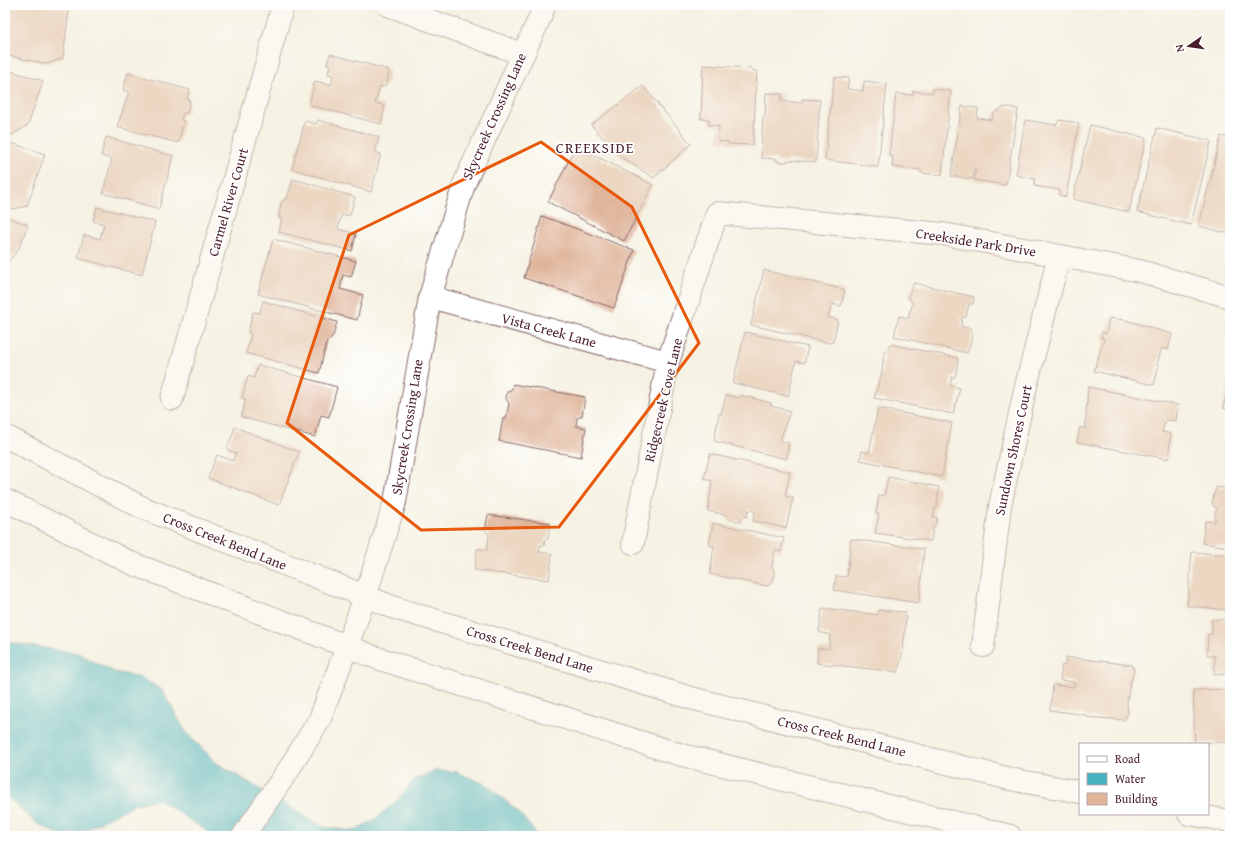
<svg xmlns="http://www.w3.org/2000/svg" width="1235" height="841" viewBox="0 0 1235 841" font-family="'Gentium Book Plus',serif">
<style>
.water{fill:#43b1bf;stroke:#466875}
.building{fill:#e0b69b}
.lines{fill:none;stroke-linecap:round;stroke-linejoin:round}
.minor-casing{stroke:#86696b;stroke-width:24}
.major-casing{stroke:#86696b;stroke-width:24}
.minor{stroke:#fff;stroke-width:22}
.major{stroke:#fff;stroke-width:22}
.marked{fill:none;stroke:#e8590c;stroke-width:3;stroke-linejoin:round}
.labels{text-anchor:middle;stroke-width:3.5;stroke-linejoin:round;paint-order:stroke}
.street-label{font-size:14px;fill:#4a1f2b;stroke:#fff}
.neighbourhood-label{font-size:15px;letter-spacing:1px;fill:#4a1f2b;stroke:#fff}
</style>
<rect width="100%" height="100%" fill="#fff"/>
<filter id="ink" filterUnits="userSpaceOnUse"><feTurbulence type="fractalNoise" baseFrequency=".025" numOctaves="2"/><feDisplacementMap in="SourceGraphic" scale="8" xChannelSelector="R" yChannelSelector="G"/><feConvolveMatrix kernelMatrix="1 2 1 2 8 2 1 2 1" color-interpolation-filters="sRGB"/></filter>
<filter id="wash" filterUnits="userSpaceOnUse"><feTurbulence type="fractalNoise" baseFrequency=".012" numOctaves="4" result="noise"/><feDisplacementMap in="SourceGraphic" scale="16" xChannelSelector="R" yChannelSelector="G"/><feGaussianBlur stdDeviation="0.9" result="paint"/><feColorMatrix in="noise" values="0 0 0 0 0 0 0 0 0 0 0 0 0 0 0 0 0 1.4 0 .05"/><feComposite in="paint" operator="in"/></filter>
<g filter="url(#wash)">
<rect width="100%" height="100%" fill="#f6f2e3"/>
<!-- water -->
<path class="water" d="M5 642 78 653 115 672 140 677 162 690 186 732 217 763 323 827 353 831 371 822 394 804 415 779 437 770 457 772 487 785 519 812 538 836H214L158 799 133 805 82 832 60 835 36 823 5 795Z"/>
<g id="blocks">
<!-- building -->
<g class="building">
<path d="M5 5H49L69 9 63 58 47 64 5 55Z"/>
<path d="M330 54 389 70 387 84 383 87 380 86 375 103 385 106 381 124 309 105 315 81 331 85 333 75 328 74 330 65 327 64Z"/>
<path d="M703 65 751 68 753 71H757L753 145 728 144V142L718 141 719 126 709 125V119H701Z"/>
<path d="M5 69 43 81 28 125 12 135 5 133Z"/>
<path d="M128 73 190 90 187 99 190 100 187 113H183L181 120 184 121 178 143 117 127 129 92 123 90Z"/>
<path d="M834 77 849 78 847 89 863 91 864 81 887 84 878 167 825 160Z"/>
<path d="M643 86 691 144 654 178 621 157 591 125Z"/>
<path d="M933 89 951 91 942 175 921 173V170L892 167 893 156H889L896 94 913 95V91L933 93Z"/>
<path d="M766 93 782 94 781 101 802 103V99L820 100 816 162 787 160V162H777V159L761 158 763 116H765Z"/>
<path d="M962 106 978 108 977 118 992 120 993 114 1002 108 1008 107 1018 109 1006 185 974 180 976 169H974L972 179 951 176Z"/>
<path d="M318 120 379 137 375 152 381 154 371 192 292 169 305 121 316 124Z"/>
<path d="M1025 120 1056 125 1059 120 1079 123 1066 197 1059 195 1060 190 1034 186 1035 179 1016 175Z"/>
<path d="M1090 125 1146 138 1129 212 1073 199Z"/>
<path d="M1157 128 1211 141 1191 225 1137 212Z"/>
<path d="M1221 136 1230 138V234L1199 226Z"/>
<path d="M106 137 173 156 159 209 103 193 112 159 101 156Z"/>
<path d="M5 141 45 154 27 206 13 209 5 207Z"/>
<path d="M576 146 653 185 624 241 548 202Z"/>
<path d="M293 179 355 197 350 215H341L338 229 356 234 352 251 279 232 282 219 279 218 280 208 282 202 285 198 287 199Z"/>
<path d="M97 207 155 222 142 275 78 258 84 235 100 239 104 224 93 221Z"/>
<path d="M5 216 28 225 19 248 5 266Z"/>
<path d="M542 216 634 250 614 308 524 278Z"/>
<path d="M273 239 356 261 351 277 343 275 340 289 363 295 357 320 258 294Z"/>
<path d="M764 270 845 290 841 306 832 304 828 317 838 320 833 342 829 343 751 325Z"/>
<path d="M914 283 974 297 973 304H969L966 317H962L961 326 972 329 971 341 967 353 894 336 899 316 909 318V313L913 304 908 296Z"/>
<path d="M263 301 337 322 333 336 327 341 319 373 246 353 251 334 248 333 253 312 260 313Z"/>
<path d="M1109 318 1125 320 1172 334 1168 350 1162 348 1157 364 1159 365 1154 385 1094 371 1104 339 1101 338 1102 332 1106 334Z"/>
<path d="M745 332 808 347 804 363 796 361 788 396 733 383Z"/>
<path d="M890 344 958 358 956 374 954 378 952 377 950 386 960 388 953 414 874 398 882 372 884 352 888 349Z"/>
<path d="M258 365 337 387 329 417 321 415 315 437 241 417 246 399 242 398 248 376 254 378Z"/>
<path d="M1229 382H1230V410L1223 408Z"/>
<path d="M513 384 585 397 582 416 577 418 576 426 586 428 581 457 499 441 503 418 506 419 509 403 506 399 507 392 512 389Z"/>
<path d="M1088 387 1178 405 1176 421 1166 420 1162 432 1171 434 1168 459 1077 442 1080 427 1085 429Z"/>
<path d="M726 395 739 398 740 395 771 403V406L790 411 780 441 789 443 786 459 714 441 719 414H721Z"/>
<path d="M878 408 952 423 942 477 860 460 862 451 869 453Z"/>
<path d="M235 427 299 452 279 505 208 478 217 455 233 461 236 453 227 449Z"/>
<path d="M710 454 790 472 785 496 793 498 786 528 753 521 755 511 748 510 747 517 743 516 741 522 728 519 727 515 708 511 712 481 704 479Z"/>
<path d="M888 477 939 487 937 505V508H935L933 517H937L936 525 933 527 931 541 875 533 879 514H876L879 495 884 496Z"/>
<path d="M1216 487 1230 489V547L1202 543 1205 521 1215 522V513L1217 508 1214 507 1212 502Z"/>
<path d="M488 515 550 523 548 539H545L544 546 540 545 539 552 552 554 549 580 474 570 477 549 487 550 489 535 485 530Z"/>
<path d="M713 523 784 538 781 552 775 550 772 566 775 574 773 581 767 586 710 574 714 546 709 545Z"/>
<path d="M851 539 924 549 919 603 834 590 836 576 847 577Z"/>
<path d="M1192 552 1230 555V610L1187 606Z"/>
<path d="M822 608 878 615V610L905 612 906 618 903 651 898 672 817 663 818 648 829 649 830 635 819 632Z"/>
<path d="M1212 619 1230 620V675L1214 674 1215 656 1207 655 1208 634H1212Z"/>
<path d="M1066 657 1132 665 1134 671 1130 683 1127 702 1128 713 1124 720 1086 717V715L1050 710 1053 685 1074 687V682L1060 680 1062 665 1065 666Z"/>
<path d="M1230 689V742L1195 743 1193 690Z"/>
</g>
</g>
</g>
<g filter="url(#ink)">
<use href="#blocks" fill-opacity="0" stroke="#86696b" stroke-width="1"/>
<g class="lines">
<!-- minor casing -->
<g class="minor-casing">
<g id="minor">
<path d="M388 5 522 54"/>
<path d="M430 297 668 362"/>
<path d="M172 399 283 5"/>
<path d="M633 543 668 362 717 213 943 234 1140 271 1230 297"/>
<path d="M983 646 1000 506 1025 390 1059 256"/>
<path d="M243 836 287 772 320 719 335 679 365 597 395 502 430 297 464 184 541 15 544 5"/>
</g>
</g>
<!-- major casing -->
<g class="major-casing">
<g id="major">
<path d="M5 436 143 508 395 608 691 698 1010 779 1080 792"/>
<path d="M5 500 131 563 377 658 678 754 1010 836"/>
<path d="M1189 814 1230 821"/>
</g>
</g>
<!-- minor -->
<use href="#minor" class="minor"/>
<!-- major -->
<use href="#major" class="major"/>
</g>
</g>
<!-- marked area -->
<path d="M0 0H1235V841H0ZM541 142 632 207 699 343 559 527 421 530 287 423 349 235Z" fill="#f6f2e3" fill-opacity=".55" fill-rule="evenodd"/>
<path class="marked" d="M541 142 632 207 699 343 559 527 421 530 287 423 349 235Z"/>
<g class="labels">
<!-- street labels -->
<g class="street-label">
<text transform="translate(494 116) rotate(-66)" y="5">Skycreek Crossing Lane</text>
<text transform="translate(228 202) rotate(-74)" y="5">Carmel River Court</text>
<text transform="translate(976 242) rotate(9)" y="5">Creekside Park Drive</text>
<text transform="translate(549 330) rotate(15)" y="5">Vista Creek Lane</text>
<text transform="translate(663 400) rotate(-77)" y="5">Ridgecreek Cove Lane</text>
<text transform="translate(407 427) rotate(-81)" y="5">Skycreek Crossing Lane</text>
<text transform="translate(1013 450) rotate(-78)" y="5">Sundown Shores Court</text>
<text transform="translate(225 541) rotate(22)" y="5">Cross Creek Bend Lane</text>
<text transform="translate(530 649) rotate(17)" y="5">Cross Creek Bend Lane</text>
<text transform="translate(842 736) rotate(14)" y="5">Cross Creek Bend Lane</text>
</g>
<!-- neighbourhood labels -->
<g class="neighbourhood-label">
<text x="595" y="153">CREEKSIDE</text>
</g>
</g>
<!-- margin -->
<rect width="1235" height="841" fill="none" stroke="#fff" stroke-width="20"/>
<!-- legend -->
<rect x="1079" y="743" width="130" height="72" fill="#ffffff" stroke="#b7a5aa"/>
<rect x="1087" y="756" width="20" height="6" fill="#ffffff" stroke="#b7a5aa"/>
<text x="1115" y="763" font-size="12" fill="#4a1f2b">Road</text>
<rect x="1087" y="773" width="20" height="12" fill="#43b1bf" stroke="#b7a5aa"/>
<text x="1115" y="783" font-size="12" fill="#4a1f2b">Water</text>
<rect x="1087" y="793" width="20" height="12" fill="#e0b69b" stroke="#b7a5aa"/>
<text x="1115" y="803" font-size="12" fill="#4a1f2b">Building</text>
<!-- north arrow -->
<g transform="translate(1189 46) rotate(257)" stroke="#ffffff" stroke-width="3" paint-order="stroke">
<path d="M0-3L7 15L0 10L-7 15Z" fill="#4a1f2b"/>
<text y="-6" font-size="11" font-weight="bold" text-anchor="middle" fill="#4a1f2b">N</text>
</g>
</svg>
